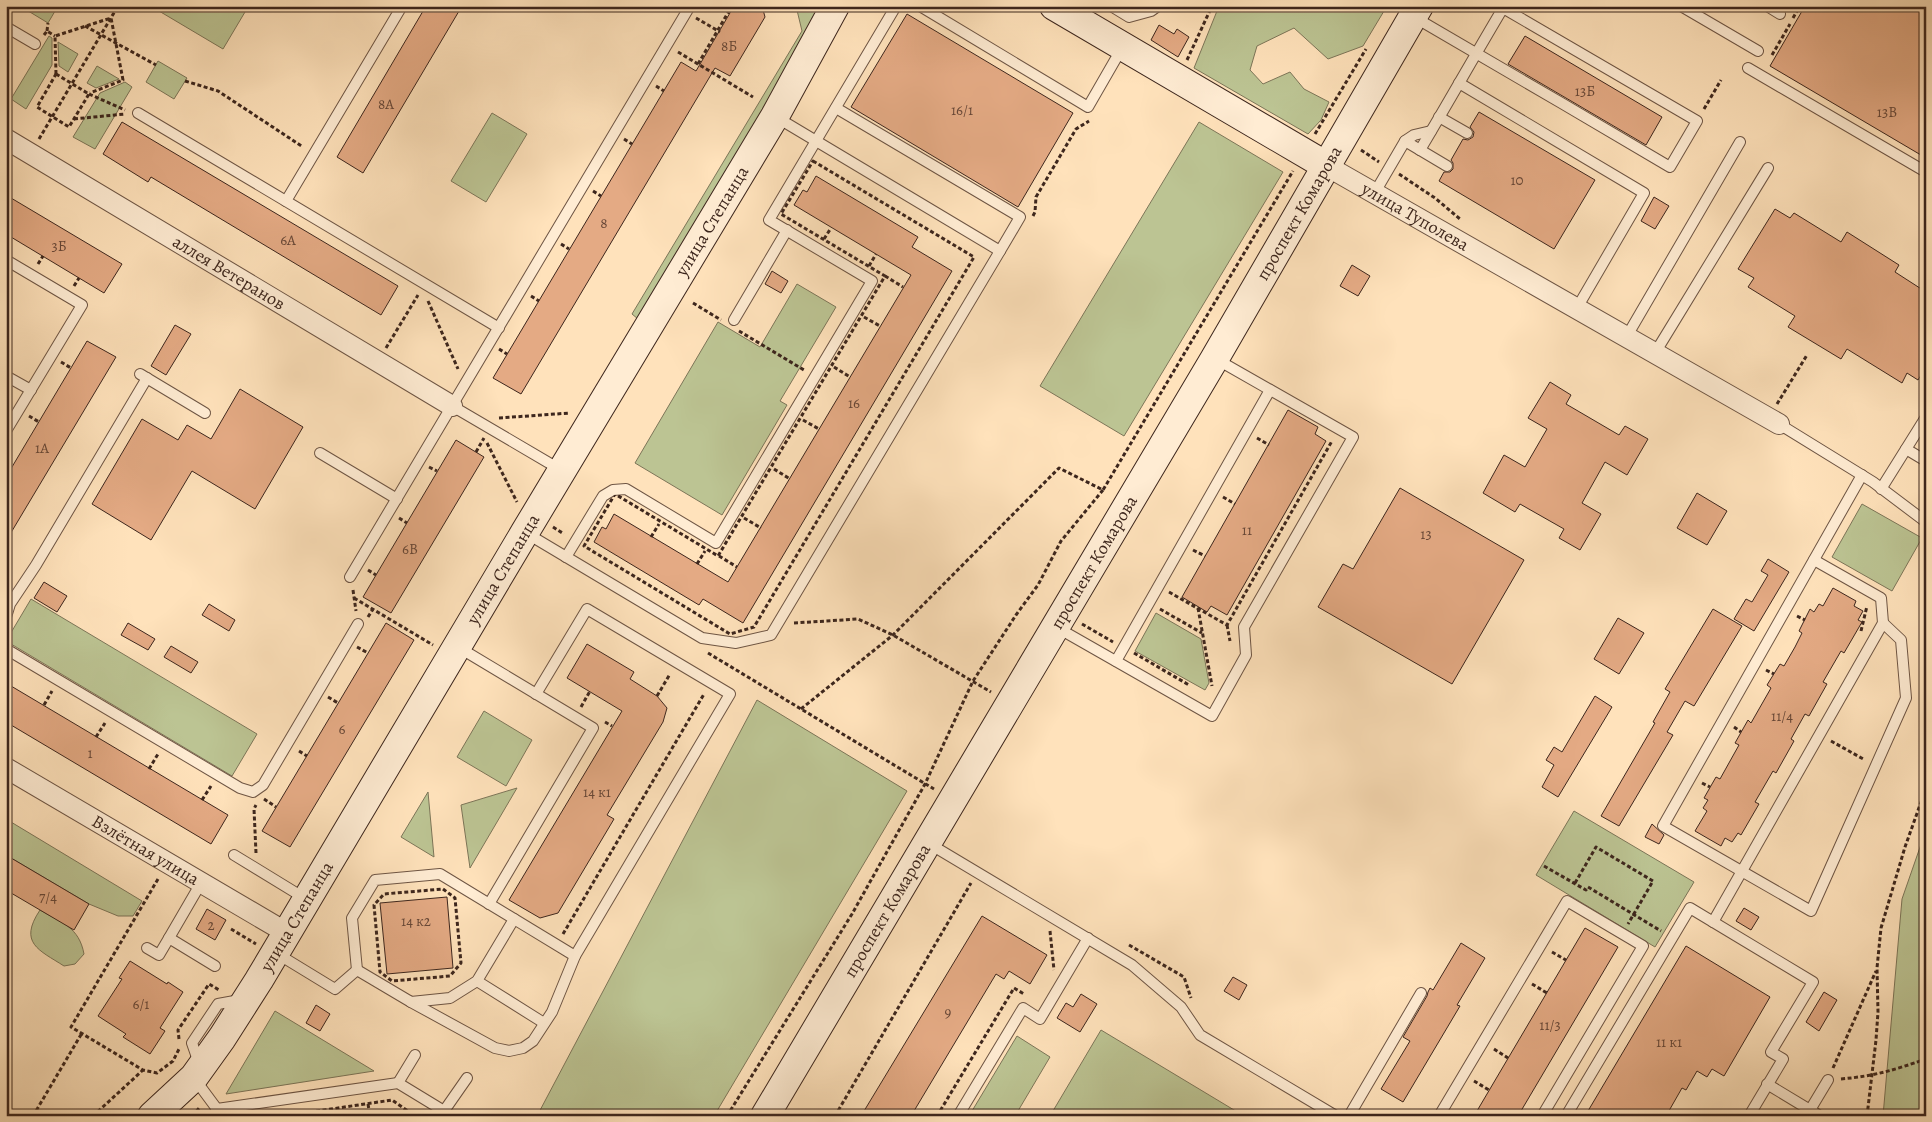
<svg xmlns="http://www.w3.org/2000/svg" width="1932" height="1122" viewBox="0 0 1932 1122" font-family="Alegreya,serif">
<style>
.green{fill:#bcc493;stroke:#7c7558}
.building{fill:#e4aa84;stroke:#3d261d}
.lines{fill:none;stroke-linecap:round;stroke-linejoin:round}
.lane-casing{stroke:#6e5544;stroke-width:12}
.street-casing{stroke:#6e5544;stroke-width:22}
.secondary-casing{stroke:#3d261d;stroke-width:30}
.path{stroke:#3d261d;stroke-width:3;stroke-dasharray:4 2.5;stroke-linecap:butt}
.lane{stroke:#ffecd3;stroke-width:10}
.street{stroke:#ffecd3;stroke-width:20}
.secondary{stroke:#ffecd3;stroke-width:28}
.labels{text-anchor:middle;stroke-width:4.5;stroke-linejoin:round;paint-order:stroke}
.number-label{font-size:15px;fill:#674737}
.street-label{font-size:18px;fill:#3d261d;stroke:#ffecd3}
</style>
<rect width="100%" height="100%" fill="#ffe2bb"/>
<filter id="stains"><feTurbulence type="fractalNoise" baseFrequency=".004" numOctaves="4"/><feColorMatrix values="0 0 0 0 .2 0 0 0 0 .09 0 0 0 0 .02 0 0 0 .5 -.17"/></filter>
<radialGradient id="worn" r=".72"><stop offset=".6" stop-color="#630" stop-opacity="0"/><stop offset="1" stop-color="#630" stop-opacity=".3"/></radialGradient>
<!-- green -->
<g class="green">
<path d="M20 6H58L48 23Z"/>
<path d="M162 6H236L245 12 223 49 159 11Z"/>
<path d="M796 6H823L810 37 638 319 632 314 802 31Z"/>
<path d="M1219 6H1387L1363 46 1328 59 1294 28 1257 46 1250 70 1263 84 1290 72 1304 89 1329 102 1321 120 1308 134 1194 68Z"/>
<path d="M49 36 52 38V65L26 109 11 99Z"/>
<path d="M58 42 78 54 68 72 59 66Z"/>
<path d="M158 61 187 78 174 99 146 82Z"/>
<path d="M97 66 119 79 96 88 87 83Z"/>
<path d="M125 82 132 87 95 149 73 137 100 93Z"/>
<path d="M492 113 527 134 486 202 451 181Z"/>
<path d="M1199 122 1283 172 1124 436 1040 386Z"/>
<path d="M797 284 836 307 780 401 787 405 722 515 635 463 718 322 760 347Z"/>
<path d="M1862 504 1922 538 1892 591 1832 557Z"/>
<path d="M31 599 257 734 232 776 6 641Z"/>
<path d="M1156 613 1201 639 1209 683 1205 690 1135 651Z"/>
<path d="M757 700 907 791 714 1116H537Z"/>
<path d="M484 711 532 740 506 786 457 757Z"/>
<path d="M517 788 470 868 461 805Z"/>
<path d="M428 792 434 857 401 837Z"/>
<path d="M1574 811 1694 882 1655 947 1536 875Z"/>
<path d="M6 819 142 901 133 916H118L89 904 6 855Z"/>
<path d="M1926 830V1116H1883L1902 899Z"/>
<path d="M40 910C62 923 79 927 84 954L75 964 64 966C39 950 18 943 40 910Z"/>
<path d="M275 1011 374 1071 226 1094Z"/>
<path d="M1101 1030 1244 1116H1050Z"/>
<path d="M1017 1036 1050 1057 1015 1116H969Z"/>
</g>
<!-- building -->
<g class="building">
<path d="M426 6H462L363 173 337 157Z"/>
<path d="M734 6H762L765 17 730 76 715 68 521 394 493 378 681 62 696 71Z"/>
<path d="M1805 6H1926V158L1770 66Z"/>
<path d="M907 14 1073 113 1018 207 851 107Z"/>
<path d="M1159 25 1174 34 1177 29 1189 37 1178 57 1151 40Z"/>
<path d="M1525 36 1662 117 1646 145 1508 64Z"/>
<path d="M1479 112 1595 180 1554 249 1439 181 1444 172H1450L1453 169V163L1451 160 1463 139 1468 140 1473 137 1474 132 1470 127Z"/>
<path d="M122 122 398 286 381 315 151 177 148 182 103 154Z"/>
<path d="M816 176 918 237 912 247 952 271 743 623 703 599 699 605 594 542 602 527 606 529 614 514 728 582 911 275 794 205 803 190 807 192Z"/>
<path d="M6 195 122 264 104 293 6 234Z"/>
<path d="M1654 197 1669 206 1655 229 1641 221Z"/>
<path d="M1775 209 1790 218 1794 213 1841 242 1847 232 1899 265 1895 272 1926 292V367L1918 380 1907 373 1902 383 1847 349 1841 359 1788 327 1795 316 1748 287 1754 278 1738 269Z"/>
<path d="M1352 265 1370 276 1358 296 1340 286Z"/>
<path d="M772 271 788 281 781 293 765 284Z"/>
<path d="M175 325 191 334 166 375 151 366Z"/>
<path d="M87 341 116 357 6 541V477Z"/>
<path d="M1550 382 1571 395 1566 404 1619 435 1625 426 1648 439 1627 475 1605 462 1582 503 1601 514 1580 550 1559 538 1564 529 1520 504 1515 512 1483 493 1504 455 1525 467 1547 429 1528 418Z"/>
<path d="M240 389 303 427 255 509 192 471 151 540 92 504 142 419 178 440 187 425 211 439Z"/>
<path d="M1288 410 1318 427 1315 434 1326 441 1227 615 1211 606 1207 612 1182 597Z"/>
<path d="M456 440 484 457 391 613 363 597Z"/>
<path d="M1400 488 1524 560 1452 684 1318 607 1343 564 1353 569Z"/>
<path d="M1697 493 1727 511 1707 545 1677 528Z"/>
<path d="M1768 559 1789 572 1754 631 1734 619 1746 599 1752 602 1768 575 1761 571Z"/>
<path d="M44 582 67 596 57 612 34 598Z"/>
<path d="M1833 588 1856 601 1854 606 1863 611 1858 620 1862 622 1844 653 1841 651 1823 682 1827 684 1809 716 1805 714 1791 739 1794 741 1776 773 1773 771 1755 802 1759 804 1741 835 1738 833 1732 842 1725 838 1721 846 1695 831 1707 811 1703 808 1708 800 1704 798 1716 777 1720 779 1739 745 1735 743 1748 720 1751 723 1771 688 1767 685 1780 664 1784 666 1795 647 1802 633 1799 631 1810 609 1814 612 1819 604 1823 606Z"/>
<path d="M209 604 235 620 229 631 202 615Z"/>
<path d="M1713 609 1742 626 1694 706 1685 701 1667 732 1673 735 1619 826 1601 816 1655 723 1653 722 1670 692 1665 689Z"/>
<path d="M1618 618 1644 633 1619 674 1594 659Z"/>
<path d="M128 623 155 639 148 650 121 635Z"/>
<path d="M386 623 414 640 290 847 262 831Z"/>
<path d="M587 644 634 672 630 679 657 696 667 708 663 722 607 815 614 819 558 913 540 918 509 900 622 711 567 678Z"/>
<path d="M171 646 198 662 191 673 164 657Z"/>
<path d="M6 683 228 815 211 844 6 722Z"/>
<path d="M1595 696 1612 707 1558 797 1542 787 1554 765 1546 760 1554 747 1562 752Z"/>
<path d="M1652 824 1664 835 1659 844 1645 837Z"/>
<path d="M6 855 89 904 74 930 6 890Z"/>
<path d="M447 897 453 968 387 974 380 903Z"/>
<path d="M1744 908 1759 917 1751 930 1736 921Z"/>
<path d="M207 909 226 920 215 940 196 929Z"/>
<path d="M982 916 1047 955 1030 984 1009 971 1004 979 996 974 911 1116H861Z"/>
<path d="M1585 928 1618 947 1518 1116H1474Z"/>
<path d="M1461 943 1485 958 1457 1005 1460 1006 1403 1102 1381 1089 1410 1041 1403 1037 1427 996 1428 992 1430 988 1433 990Z"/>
<path d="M1686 946 1770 997 1724 1076 1712 1069 1707 1077 1697 1071 1686 1090 1682 1088 1666 1116H1585Z"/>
<path d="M130 961 167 984 168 982 183 992 160 1028 165 1031 150 1054 123 1037 126 1034 98 1016 122 979 119 978Z"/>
<path d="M1233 977 1247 985 1239 1000 1224 991Z"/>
<path d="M1824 992 1837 1000 1819 1031 1806 1022Z"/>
<path d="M1081 994 1097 1004 1080 1032 1057 1018 1066 1003 1073 1007Z"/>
<path d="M316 1005 330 1014 320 1031 306 1023Z"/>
</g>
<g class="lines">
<!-- lane casing -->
<g class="lane-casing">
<g id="lane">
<path d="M920 6 1088 107 1122 48"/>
<path d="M1111 6 1129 17 1151 11 1158 6"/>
<path d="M1681 6 1758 51"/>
<path d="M1767 6 1780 14"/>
<path d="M1414 17C1499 66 1585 117 1670 167L1697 121 1503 8C1475 55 1448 103 1420 150"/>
<path d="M6 27 35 44"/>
<path d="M1748 68 1926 172"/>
<path d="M1459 83 1644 193 1577 308"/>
<path d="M836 108 1020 217 1000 251"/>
<path d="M138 113 499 328"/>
<path d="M1439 117 1467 133"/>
<path d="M1405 141 1447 166"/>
<path d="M1374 194 1405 141 1414 135 1431 131"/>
<path d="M286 201 402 6"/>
<path d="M6 260 82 305 6 431"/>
<path d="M734 320 787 230"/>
<path d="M1627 336 1740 142"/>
<path d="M1655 353 1768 168"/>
<path d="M140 374 205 413"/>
<path d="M6 376 31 390"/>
<path d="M452 406 561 470"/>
<path d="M1779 424 1873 482 1926 522"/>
<path d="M1906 449 1926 461"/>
<path d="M320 453 397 499"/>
<path d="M1862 475 1663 826 1811 911 1906 698 1901 640 1883 623"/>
<path d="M1881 489 1926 417"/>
<path d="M526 533 702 638 736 643 771 635 1000 251 776 117"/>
<path d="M566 557 603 496 613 490 626 489 716 543 872 281 769 220 896 6"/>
<path d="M350 577 690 6"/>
<path d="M6 617 10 604 36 565 147 378"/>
<path d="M1056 627 1212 716 1246 655 1244 627 1353 437 1216 359"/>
<path d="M458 647 593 728 489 904"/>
<path d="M6 649 240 788 253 792 263 785 358 624"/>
<path d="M1116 661 1270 390"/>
<path d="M928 843 1132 965 1181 1007 1200 1035 1336 1116"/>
<path d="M234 855 306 899"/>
<path d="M1713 922 1883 623 1881 598 1814 560"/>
<path d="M169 938 201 883"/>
<path d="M147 948 159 955 169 938 215 966"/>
<path d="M276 953 335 989 357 970 411 1002 450 998 477 981 514 919"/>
<path d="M357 970 352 918 375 880 440 874 575 956"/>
<path d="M477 981 544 1023"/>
<path d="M411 1002 495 1048 509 1051 523 1048 533 1041 552 1012 575 956 730 694 587 609 536 694"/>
<path d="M199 1063 192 1043 218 1004 240 1000"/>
<path d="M194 1078 217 1109"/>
<path d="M398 1083 415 1055"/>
<path d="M1767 1084 1820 1116"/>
<path d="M1807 1115 1828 1080"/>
<path d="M213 1116 217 1109 398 1083 444 1111"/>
<path d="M443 1116 444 1111 467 1078"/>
<path d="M958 1116 1023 1008 1040 1019 1088 938"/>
<path d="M1349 1116 1421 993"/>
<path d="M1439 1116 1567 901 1643 946 1542 1116"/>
<path d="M1566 1116 1690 908 1813 982 1771 1052 1783 1059 1749 1116"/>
</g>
</g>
<!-- street casing -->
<g class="street-casing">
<g id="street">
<path id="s1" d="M6 139 452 406"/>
<path id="s2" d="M1325 165 1779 424"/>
<path id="s3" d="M6 768 287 933"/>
</g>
</g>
<!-- secondary casing -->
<g class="secondary-casing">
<g id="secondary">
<path d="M1054 6 1325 165"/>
<path id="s4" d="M152 1116 194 1077 222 1038 259 980 525 532 775 116 835 6"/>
<path id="s5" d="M765 1116 1215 358 1419 6"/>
</g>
</g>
<!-- path -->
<g class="path">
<path d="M696 18 720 32"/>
<path d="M1793 18 1800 6"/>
<path d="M85 26 156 65"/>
<path d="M47 31 48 23"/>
<path d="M44 35 47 31 55 36"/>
<path d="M678 52 753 97"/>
<path d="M1772 55 1790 24"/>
<path d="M1187 60 1212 6"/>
<path d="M698 64 729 11 728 6"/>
<path d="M56 74 55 36 111 18 123 80 90 93"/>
<path d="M56 74 89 94 69 127 37 107Z"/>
<path d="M185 81 218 91 303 147"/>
<path d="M656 86 664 91"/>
<path d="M89 94 125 110"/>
<path d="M1704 109 1721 80"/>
<path d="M74 119 125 114"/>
<path d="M1315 134 1366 49"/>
<path d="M39 139 118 6"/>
<path d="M624 139 632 144"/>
<path d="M1361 150 1379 162"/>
<path d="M813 161 974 257 754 627 730 634 584 546 615 494 718 556 885 276 781 214Z"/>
<path d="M1399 174 1435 198 1460 219"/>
<path d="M593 191 601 196"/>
<path d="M1033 216 1035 212 1036 197 1076 129 1089 121"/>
<path d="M824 239 831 228"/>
<path d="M6 241 9 236"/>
<path d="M561 244 569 249"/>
<path d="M38 264 43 256"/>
<path d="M869 266 876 254"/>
<path d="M885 276 903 287"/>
<path d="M74 286 79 278"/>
<path d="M531 296 539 301"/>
<path d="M428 301 458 369"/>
<path d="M693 303 721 320"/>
<path d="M864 317 880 326"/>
<path d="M739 331 804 370"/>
<path d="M386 348 418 295"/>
<path d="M499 349 507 354"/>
<path d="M61 362 71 368"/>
<path d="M834 367 850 377"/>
<path d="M1777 404 1807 355"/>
<path d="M29 416 39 422"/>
<path d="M499 418 570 413"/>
<path d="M803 420 819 429"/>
<path d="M1257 438 1269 445"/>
<path d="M487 443 517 502"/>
<path d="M476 452 484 438"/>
<path d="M429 467 437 471"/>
<path d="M774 469 790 479"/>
<path d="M6 473 8 474"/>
<path d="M1223 497 1235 504"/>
<path d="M399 518 407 523"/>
<path d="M744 518 761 528"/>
<path d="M553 527 564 534"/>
<path d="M651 537 659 524"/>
<path d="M1193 550 1205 556"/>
<path d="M719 556 737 567"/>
<path d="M697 564 705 551"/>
<path d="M368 570 376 575"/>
<path d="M353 590 356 611"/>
<path d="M1169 592 1227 625 1332 441"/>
<path d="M354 598 433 645"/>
<path d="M1198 608 1212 686"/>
<path d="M1160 609 1202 633"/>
<path d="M1797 616 1805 620"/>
<path d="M368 617 373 609"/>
<path d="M794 623 858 619 893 635 991 692"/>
<path d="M1082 624 1113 642"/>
<path d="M1227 625 1230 641"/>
<path d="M1861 631 1867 606"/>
<path d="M357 647 368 653"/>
<path d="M708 653 934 789"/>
<path d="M1134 653 1189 685"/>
<path d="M1766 670 1774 674"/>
<path d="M657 696 670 674"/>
<path d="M328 697 338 703"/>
<path d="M44 705 52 691"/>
<path d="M581 707 590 691"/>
<path d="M801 709 893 635 1059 468 1103 490 1293 171"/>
<path d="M605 722 612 726"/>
<path d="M1734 727 1741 732"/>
<path d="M96 737 105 723"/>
<path d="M1831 741 1865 760"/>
<path d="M299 751 307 756"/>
<path d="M149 769 158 754"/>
<path d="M1702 783 1710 787"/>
<path d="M264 799 276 807"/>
<path d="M202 800 211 786"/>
<path d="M256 853 254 809 256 805"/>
<path d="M1544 866 1586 890 1588 887 1661 931"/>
<path d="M158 879 71 1027 143 1070 157 1073 173 1061 179 1049"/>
<path d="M1575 883 1596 847 1653 881 1628 924"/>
<path d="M443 889 455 898 461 963 450 976 392 981 380 972 374 905 384 894Z"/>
<path d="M231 929 256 944"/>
<path d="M1050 931 1054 970"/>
<path d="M563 934 704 694"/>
<path d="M1129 945 1184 977 1191 998"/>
<path d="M1552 952 1566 960"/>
<path d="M1532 984 1547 993"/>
<path d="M179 1039 178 1030 209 984 219 990"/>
<path d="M1494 1049 1508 1058"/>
<path d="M1833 1068 1876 971"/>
<path d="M1841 1079C1875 1076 1894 1070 1926 1059"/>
<path d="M1474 1081 1489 1090"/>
<path d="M368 1104 370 1116"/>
<path d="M33 1116 82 1033"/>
<path d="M93 1116 143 1070"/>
<path d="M192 1116 200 1107"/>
<path d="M284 1116 392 1100 415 1116"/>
<path d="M727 1116 852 914 925 784 973 681 1016 615 1038 585 1061 541 1103 490"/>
<path d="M835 1116 971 883"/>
<path d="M937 1116 1014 988 1024 994"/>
<path d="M1867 1116 1876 1040 1878 1012 1877 968 1881 928 1905 847 1926 788"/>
</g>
<!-- lane -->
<use href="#lane" class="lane"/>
<!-- street -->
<use href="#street" class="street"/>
<!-- secondary -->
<use href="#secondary" class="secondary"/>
</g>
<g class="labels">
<!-- number labels -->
<g class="number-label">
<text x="729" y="51">8Б</text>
<text x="1585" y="96">13Б</text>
<text x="386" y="109">8А</text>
<text x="962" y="115">16/1</text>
<text x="1887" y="117">13В</text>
<text x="1517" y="185">10</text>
<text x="604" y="228">8</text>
<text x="288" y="245">6А</text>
<text x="59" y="251">3Б</text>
<text x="854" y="408">16</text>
<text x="42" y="453">1А</text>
<text x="1247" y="535">11</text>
<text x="1426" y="539">13</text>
<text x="410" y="554">6В</text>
<text x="1782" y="721">11/4</text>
<text x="342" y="734">6</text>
<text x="90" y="758">1</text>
<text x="597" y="797">14 к1</text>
<text x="48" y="902">7/4</text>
<text x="416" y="926">14 к2</text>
<text x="211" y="930">2</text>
<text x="141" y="1009">6/1</text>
<text x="948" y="1017">9</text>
<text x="1550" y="1030">11/3</text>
<text x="1669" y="1047">11 к1</text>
</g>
<!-- street labels -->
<g class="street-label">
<text dy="6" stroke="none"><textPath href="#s5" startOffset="1049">проспект Комарова</textPath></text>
<text dy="6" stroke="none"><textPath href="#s2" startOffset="104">улица Туполева</textPath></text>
<text dy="6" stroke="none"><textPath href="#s4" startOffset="1058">улица Степанца</textPath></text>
<text dy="6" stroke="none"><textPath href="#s1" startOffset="260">аллея Ветеранов</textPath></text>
<text dy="6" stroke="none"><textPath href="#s5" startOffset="644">проспект Комарова</textPath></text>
<text dy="6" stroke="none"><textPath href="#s4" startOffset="652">улица Степанца</textPath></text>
<text dy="6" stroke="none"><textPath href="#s3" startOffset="162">Взлётная улица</textPath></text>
<text dy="6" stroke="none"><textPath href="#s5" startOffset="239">проспект Комарова</textPath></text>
<text dy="6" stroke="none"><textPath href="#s4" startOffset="248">улица Степанца</textPath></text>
</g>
</g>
<!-- margin -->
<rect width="1932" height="1122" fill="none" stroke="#ffe2bb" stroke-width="25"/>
<rect x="8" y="8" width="1917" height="1107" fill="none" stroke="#3d261d" stroke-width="2.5"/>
<rect x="12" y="12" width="1907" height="1097" fill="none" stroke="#3d261d"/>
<rect width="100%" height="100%" filter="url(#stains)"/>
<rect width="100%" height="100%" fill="url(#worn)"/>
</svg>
